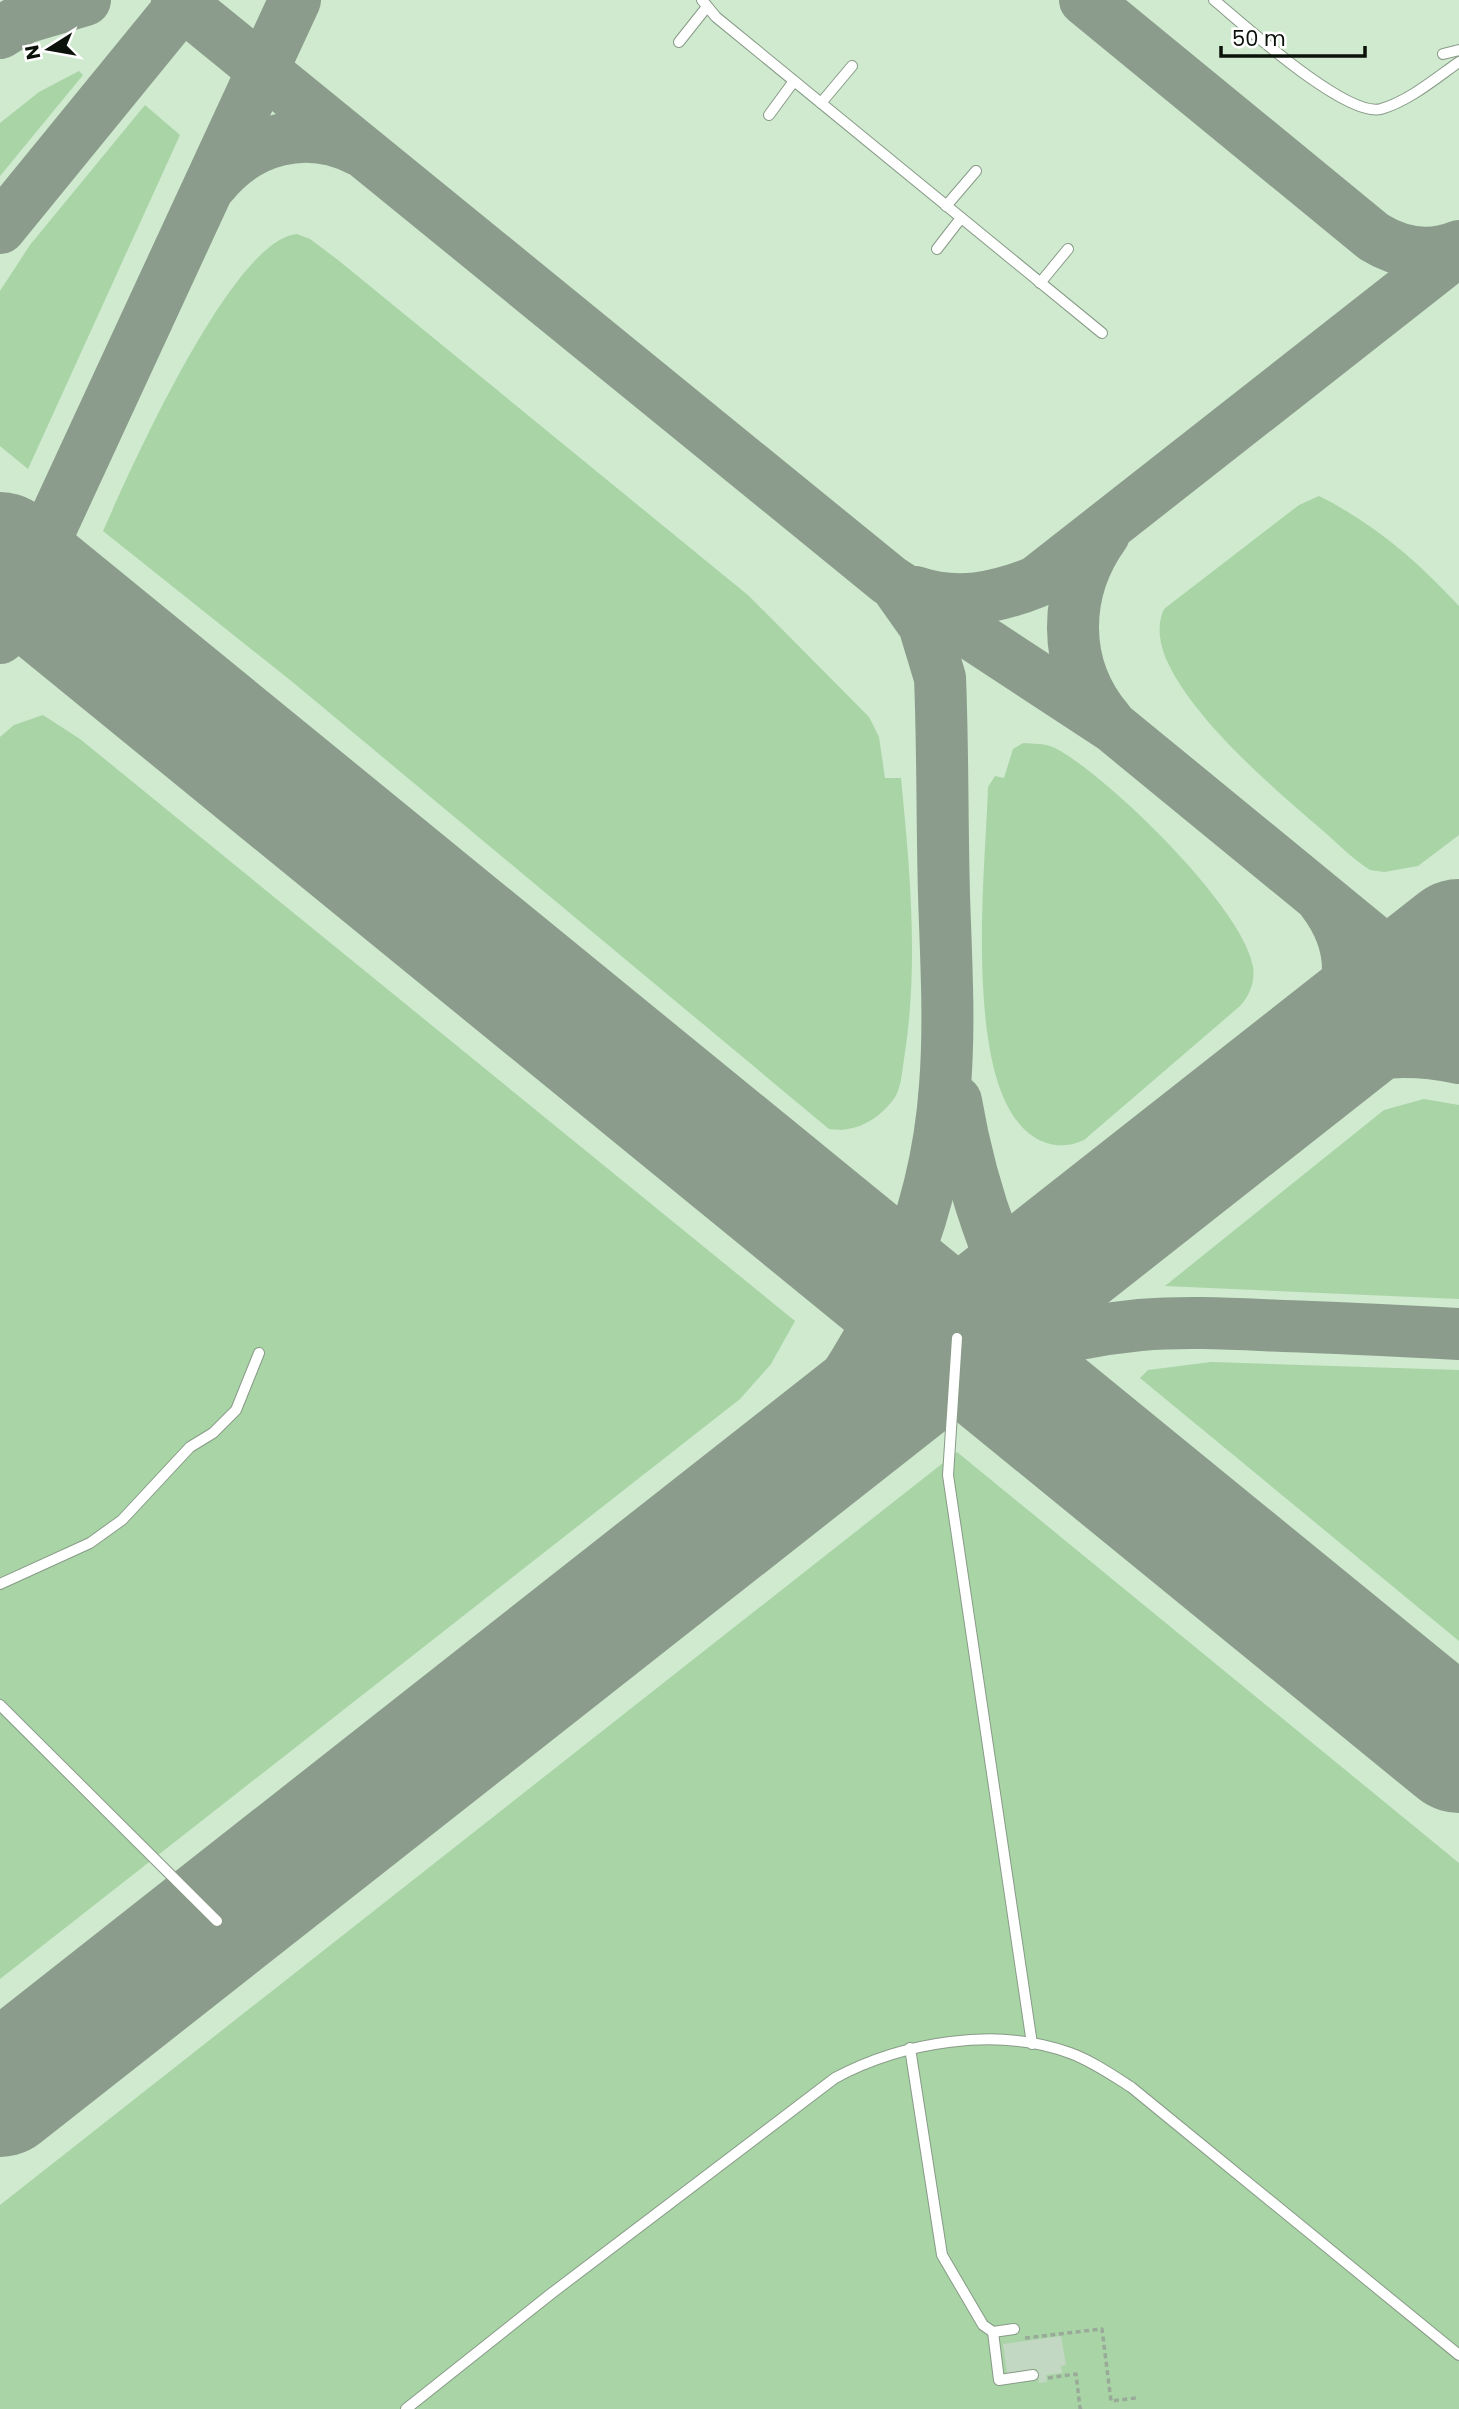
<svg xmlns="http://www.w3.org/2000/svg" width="1459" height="2409" viewBox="0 0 1459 2409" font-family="Poppins,sans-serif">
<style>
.built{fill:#cfeace}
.green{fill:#a8d4a6}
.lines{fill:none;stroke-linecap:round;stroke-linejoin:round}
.taxiway{stroke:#8c9c8c;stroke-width:52}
.runway{stroke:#8c9c8c;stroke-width:130}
.building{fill:#c3d8c2}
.lane-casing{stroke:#889b87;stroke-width:12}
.path{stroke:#99aa98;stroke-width:3.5;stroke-dasharray:5 3.5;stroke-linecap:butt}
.lane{stroke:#fff;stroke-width:10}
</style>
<rect width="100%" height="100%" fill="#def3dd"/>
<!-- built -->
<rect class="built" x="0" y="0" width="1459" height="2409"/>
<!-- green -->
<g class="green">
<path d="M79 71 83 75 0 176V123L39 92Z"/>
<path d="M145 105 180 135 28 469 0 446V291L30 245Z"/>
<path d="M297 234 310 239 338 260 749 596 869 717 879 737 885 778H901C910 871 919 966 904 1059 902 1072 901 1090 893 1100 877 1121 854 1133 829 1129L295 684 103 531C129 473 232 239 297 234Z"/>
<path d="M1319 496C1375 524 1417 561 1459 606V835L1418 866 1384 872 1370 870C1353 859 1337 843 1321 829 1272 787 1194 720 1167 661 1160 645 1156 626 1164 609L1299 505Z"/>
<path d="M43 715 80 739 795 1321 771 1364 740 1399 0 1979V737L14 725Z"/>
<path d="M1023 743C1033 744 1046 743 1055 748 1107 775 1244 908 1253 967 1255 982 1250 995 1240 1006L1084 1140C1067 1148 1050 1147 1034 1137 960 1090 986 866 988 787L995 776 1004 778 1013 749Z"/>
<path d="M1424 1099 1459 1105V1299L1165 1286 1384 1110Z"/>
<path d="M1211 1362 1459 1370V1641L1140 1378 1148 1370Z"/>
<path d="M957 1452 1459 1863V2409H0V2205Z"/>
</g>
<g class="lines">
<!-- taxiway -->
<g class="taxiway">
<path d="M177 0 889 580 1113 727 1418 977 1459 1017"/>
<path d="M1085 0 1374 237C1400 253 1430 258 1459 246"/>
<path d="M0 33 24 18 85 0"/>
<path d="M212 184C248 139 306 123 359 150"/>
<path d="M0 228 186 0"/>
<path d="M1104 534C1063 591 1061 666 1108 721"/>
<path d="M915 592C957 606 996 598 1036 582L1459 250"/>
<path d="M0 638 295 0"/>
<path d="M1302 1068C1347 1018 1368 960 1323 901"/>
<path d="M956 1101C981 1248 1043 1368 1136 1484"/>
<path d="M1248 1110C1320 1063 1372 1040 1459 1058"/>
<path d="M847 1427C937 1372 1034 1335 1140 1325 1188 1321 1236 1324 1284 1326 1342 1328 1401 1331 1459 1334"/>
<path d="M715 1529C843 1414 933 1261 945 1086 950 1022 946 959 944 895 942 823 943 750 940 678L924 625 900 591"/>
</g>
<!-- runway -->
<g class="runway">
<path d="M0 557 1459 1748"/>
<path d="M0 2092 1459 944"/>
</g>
</g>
<!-- building -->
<path class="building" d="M1061 2336 1066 2365 1061 2366 1062 2373 1046 2375 1047 2382 1039 2383 1037 2369 1007 2373 1003 2344Z"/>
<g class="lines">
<!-- lane casing -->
<g class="lane-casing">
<g id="lane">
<path d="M702 0 716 17 1102 333"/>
<path d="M1214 0C1243 24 1346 118 1381 109 1409 101 1436 78 1459 62"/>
<path d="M679 42 706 8"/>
<path d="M1443 54 1459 50"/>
<path d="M821 103 852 66"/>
<path d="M769 115 794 81"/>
<path d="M946 206 976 171"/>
<path d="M937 249 961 218"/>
<path d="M1040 283 1068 249"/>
<path d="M957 1338 948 1475 1032 2044"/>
<path d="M0 1584 90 1543 122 1520 190 1447 213 1433 236 1410 259 1353"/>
<path d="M0 1705 217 1921"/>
<path d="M910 2048 942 2255 983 2325 993 2332 999 2380 1033 2375"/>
<path d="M993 2332 1014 2329"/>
<path d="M406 2409 552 2293 835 2078C902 2042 997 2026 1070 2053 1092 2061 1112 2075 1131 2087L1459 2355"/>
</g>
</g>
<!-- path -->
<g class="path">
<path d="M1025 2338 1102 2329 1111 2401 1136 2398"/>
<path d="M1048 2378 1076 2374 1080 2408 1083 2407"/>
</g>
<!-- lane -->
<use href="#lane" class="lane"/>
</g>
<!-- north arrow -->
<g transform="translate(49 49) rotate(259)" stroke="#ffffff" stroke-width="5" paint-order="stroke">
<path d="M0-5L12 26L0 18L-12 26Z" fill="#0b120a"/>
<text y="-10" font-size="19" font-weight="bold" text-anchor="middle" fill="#0b120a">N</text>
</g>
<!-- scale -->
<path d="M1221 46v10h144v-10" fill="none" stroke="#0b120a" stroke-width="3.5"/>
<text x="1232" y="46" font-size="21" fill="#0b120a" stroke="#ffffff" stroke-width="5" paint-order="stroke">50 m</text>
</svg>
